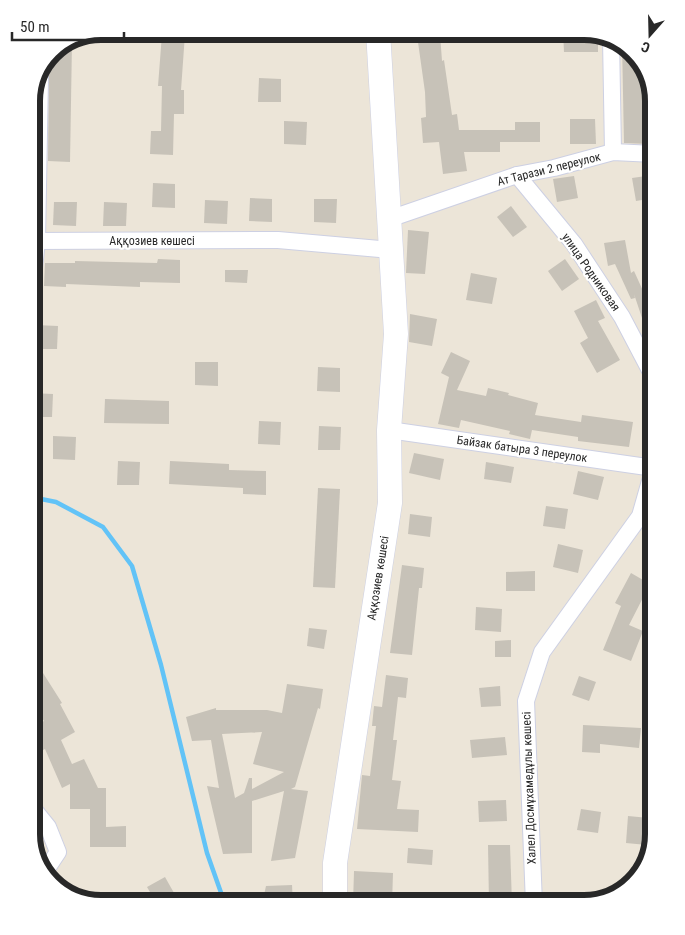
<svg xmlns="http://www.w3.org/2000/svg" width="685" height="935" viewBox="0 0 685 935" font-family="'Roboto Condensed',sans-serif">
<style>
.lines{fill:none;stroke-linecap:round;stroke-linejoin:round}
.stream{stroke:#62c3f7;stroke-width:4.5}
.building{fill:#c7c2b8;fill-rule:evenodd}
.street-casing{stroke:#cdd0e3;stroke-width:18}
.secondary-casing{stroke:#cdd0e3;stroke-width:25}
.street{stroke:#fff;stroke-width:16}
.secondary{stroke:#fff;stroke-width:24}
.labels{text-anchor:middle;stroke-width:4.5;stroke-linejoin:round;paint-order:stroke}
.street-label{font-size:12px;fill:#282828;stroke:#fff}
.rim{fill:none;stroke:#282828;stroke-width:6}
</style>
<rect width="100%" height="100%" fill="#ece5d8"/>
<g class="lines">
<!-- stream -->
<path class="stream" d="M31 497 56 502 103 527 132 566 161 665 207 853 225 904"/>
</g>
<!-- building -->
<g class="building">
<path d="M563 31H589L598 34V52H564Z"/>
<path d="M162 34H185L181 90H184V114H174L173 155 150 154 151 131H161L162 86H158Z"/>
<path d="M440 34 442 61 444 60 452 115 457 114 459 130H515V122H540V142H500V152H464L467 171 443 174 439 142 423 143 421 118 426 117 425 92 417 35Z"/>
<path d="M72 42 70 162 48 161 49 60 55 49Z"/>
<path d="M622 43 644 66 647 74 650 144 624 143Z"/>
<path d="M259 78 281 79V102H258Z"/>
<path d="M570 119H595L596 144H570Z"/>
<path d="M284 121 307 122 306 145 284 144Z"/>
<path d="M653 175 654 198 636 201 632 178Z"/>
<path d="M574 176 578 198 557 202 553 179Z"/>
<path d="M153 183 175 184V208L152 207Z"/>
<path d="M250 198 272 199V222L249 221Z"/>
<path d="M314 199H337L336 223 314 222Z"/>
<path d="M205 200 228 201 227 224 204 223Z"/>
<path d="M54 202H77L76 226 53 225Z"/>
<path d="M104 202 127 203 126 226H103Z"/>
<path d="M511 206 527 227 513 237 497 217Z"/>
<path d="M408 230 429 232 425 274 406 273Z"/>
<path d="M625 240 631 273 634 271 648 302 654 300V321L644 324 634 294 635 298 631 299 615 264 608 266 604 243Z"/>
<path d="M158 259 180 260V283L140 282V287L66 284V287L44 286 45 263H75V261L157 263Z"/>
<path d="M565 259 579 279 562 291 548 271Z"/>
<path d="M225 270H248L247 283 225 282Z"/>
<path d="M471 273 497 278 492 304 466 300Z"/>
<path d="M596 300 605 318 598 321 620 360 597 373 580 343 588 338 574 311Z"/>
<path d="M410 314 437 319 432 346 409 342Z"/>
<path d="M35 325 58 326 57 349H35Z"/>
<path d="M451 352 470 361 457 390 486 396 488 388 509 393 508 395 538 403 535 415 581 422 582 415 633 422 629 447 578 441V437L532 430 530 439 509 434 510 431 461 420 459 428 438 424 449 377 441 373Z"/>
<path d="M195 362H218V386L195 385Z"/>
<path d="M318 367 340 368V392L317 391Z"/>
<path d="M31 393 53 394 52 417H31Z"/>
<path d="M105 399 169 401V424L104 423Z"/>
<path d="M259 421 281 422 280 445 258 444Z"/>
<path d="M319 426 341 427 340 450H318Z"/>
<path d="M53 436 76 437 75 460 53 459Z"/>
<path d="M414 453 444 459 440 480 409 473Z"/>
<path d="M118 461 140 462 139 485H117Z"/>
<path d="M170 461 229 464V470L266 471V495L243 494V488L169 484Z"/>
<path d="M486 462 514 467 511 483 484 479Z"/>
<path d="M578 471 604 477 598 500 573 494Z"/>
<path d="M318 488 340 489 335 588 313 587Z"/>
<path d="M546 506 568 509 565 529 543 526Z"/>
<path d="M410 514 432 517 430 537 408 534Z"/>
<path d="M558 544 583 550 578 573 553 567Z"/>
<path d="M402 565 424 568 422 588H419L412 655 390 653Z"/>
<path d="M535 571V591H506V572Z"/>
<path d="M631 573 650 584 629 625 643 631 631 661 603 650 621 606 615 603Z"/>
<path d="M476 607 502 609 501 632 475 630Z"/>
<path d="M309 628 327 630 324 649 307 646Z"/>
<path d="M511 640V657H495V641Z"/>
<path d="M31 654 62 703 60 704 75 732 61 740 72 764 84 759 98 788H106V827L126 826V847H90V809H70V784L62 788 45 749 43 750 31 729 44 721 31 702Z"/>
<path d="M386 675 408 678 406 698 398 697 393 740H397L392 780 401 781 397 809 419 810 418 832 357 829 362 775 370 776 376 726H372L374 706 382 707Z"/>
<path d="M579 676 596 682 589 701 572 695Z"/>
<path d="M287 684 323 689 320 709 318 708 295 787 291 789 308 791 295 858 271 861 284 791 252 801V853L223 854 207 786 219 788 211 740 192 741 186 717 216 708V710H267L282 713ZM262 732 253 764 284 772 252 789V778H249L244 793 235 798 222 734Z"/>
<path d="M500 686 501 706 481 707 479 688Z"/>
<path d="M583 725 641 728 639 748 600 744V753L582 752Z"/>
<path d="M505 737 507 755 472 758 470 740Z"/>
<path d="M506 800 507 821 479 822 478 801Z"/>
<path d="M581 809 601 812 598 833 577 830Z"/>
<path d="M628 816 649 818 647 845 626 843Z"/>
<path d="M488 845H510L512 904H489Z"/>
<path d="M408 848 433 850 432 865 407 863Z"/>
<path d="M354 871 393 873 392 904H353Z"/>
<path d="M165 877 178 900 171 904H157L147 887Z"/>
<path d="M292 885 293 904H262L266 886Z"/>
</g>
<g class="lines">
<!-- street casing -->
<g class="street-casing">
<g id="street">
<path d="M611 38 613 152"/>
<path d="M517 175 574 244 622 317 654 378"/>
<path d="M389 219 517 175 554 168 613 152 654 154"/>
<path d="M31 241 278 240 391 250"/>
<path d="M31 295 37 241 40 78"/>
<path d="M389 430 654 468"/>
<path d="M31 806 48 827 58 852 44 873"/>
<path d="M534 904 526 701 542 652 640 516 654 467"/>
</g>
</g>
<!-- secondary casing -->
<g class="secondary-casing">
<path id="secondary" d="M335 904V863L390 503 389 430 396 334 378 31"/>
</g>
<!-- street -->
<use href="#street" class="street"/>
<!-- secondary -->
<use href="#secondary" class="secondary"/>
</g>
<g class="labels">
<!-- street labels -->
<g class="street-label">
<text transform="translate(549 169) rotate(-14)" y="4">Ат Тарази 2 переулок</text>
<text x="152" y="245">Аққозиев көшесі</text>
<text transform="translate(591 272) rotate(55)" y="4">улица Родниковая</text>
<text transform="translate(522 449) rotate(8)" y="4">Байзак батыра 3 переулок</text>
<text transform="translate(378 578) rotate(-81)" y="4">Аққозиев көшесі</text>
<text transform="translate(529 788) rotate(-92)" y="4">Халел Досмұхамедұлы көшесі</text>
</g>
</g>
<!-- crop -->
<path d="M0 0H685V935H0ZM101 40H584A61 61 0 0 1 645 101V834A61 61 0 0 1 584 895H101A61 61 0 0 1 40 834V101A61 61 0 0 1 101 40Z" fill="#fff" fill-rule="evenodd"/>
<path class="rim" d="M101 40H584A61 61 0 0 1 645 101V834A61 61 0 0 1 584 895H101A61 61 0 0 1 40 834V101A61 61 0 0 1 101 40Z"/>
<!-- north arrow -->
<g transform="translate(650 35) rotate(200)" stroke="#ffffff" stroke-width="4" paint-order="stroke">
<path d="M0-4L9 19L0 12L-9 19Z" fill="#282828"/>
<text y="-8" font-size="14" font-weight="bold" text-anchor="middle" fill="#282828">С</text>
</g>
<!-- scale -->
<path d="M12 32v8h112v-8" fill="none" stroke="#282828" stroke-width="2.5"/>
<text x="20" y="32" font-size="15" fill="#282828" stroke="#ffffff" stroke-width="4" paint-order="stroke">50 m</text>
</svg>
